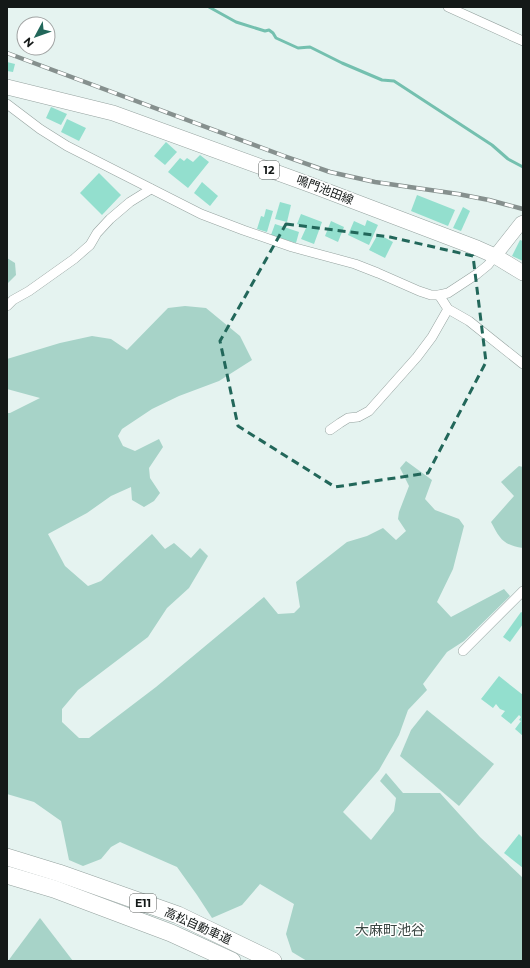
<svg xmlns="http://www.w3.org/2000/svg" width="530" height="968" viewBox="0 0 530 968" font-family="Montserrat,'Noto Sans JP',sans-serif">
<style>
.green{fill:#a7d3c8}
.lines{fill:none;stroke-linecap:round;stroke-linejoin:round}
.stream{stroke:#74c0af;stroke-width:3}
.building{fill:#93dfce}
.minor-casing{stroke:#95a29f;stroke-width:10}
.secondary-casing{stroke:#95a29f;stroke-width:14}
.primary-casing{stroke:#95a29f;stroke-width:16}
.motorway-casing{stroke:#95a29f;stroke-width:18}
.minor{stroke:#fff;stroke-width:9}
.secondary{stroke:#fff;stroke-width:13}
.primary{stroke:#fff;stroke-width:15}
.motorway{stroke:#fff;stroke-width:17}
.rail-casing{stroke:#86908e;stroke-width:4.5}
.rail{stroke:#fff;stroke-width:3;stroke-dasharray:9;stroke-linecap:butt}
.marked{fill:none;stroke:#22675a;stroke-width:3;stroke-dasharray:8 5;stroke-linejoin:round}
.labels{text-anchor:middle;stroke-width:3;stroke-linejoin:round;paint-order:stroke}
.shield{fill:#fff;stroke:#5a5e5d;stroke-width:1}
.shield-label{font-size:11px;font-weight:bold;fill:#141918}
.street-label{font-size:12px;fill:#141918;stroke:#fff}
.quarter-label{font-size:14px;fill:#3c4844;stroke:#fff}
</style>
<rect width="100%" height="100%" fill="#e5f3f0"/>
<!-- green -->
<g class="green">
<path d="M7 258 15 263 16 275 7 284Z"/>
<path d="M185 306 206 308 240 336 252 360 219 381 179 396 152 409 122 429 118 436 123 446 135 451 159 439 163 447 149 468 150 478 160 493 154 501 144 507 132 500 131 487 111 496 87 513 48 534 65 566 88 586 101 581 152 534 165 549 174 543 191 558 200 548 208 556 189 588 167 608 148 637 78 690 62 709V722L79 738H89L156 687 264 597 278 614 294 613 300 607 296 582 347 542 367 536 383 528 396 540 406 531 398 519 399 512 409 486 400 468 406 461 432 480 425 499 435 510 459 519 464 526 453 569 437 602 451 617 504 589 510 596 464 641 447 652 423 684 427 690 408 710 399 735 379 770 343 812 371 840 394 811 396 798 380 781 386 773 403 793H440L480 837 523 878V961H307L292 952 286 934 294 904 260 884 242 905 212 918 197 895 177 867 120 842 111 847 101 859 83 866 69 860 61 821 34 802 7 794V413H10L40 398 7 389V359L60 343 92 336 111 339 127 350 168 308Z"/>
<path d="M519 466 523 467V548C503 545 500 539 491 522L514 496 501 482Z"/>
<path d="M427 710 494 764 459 806 400 756 411 730Z"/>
<path d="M40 918 73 961H8Z"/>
</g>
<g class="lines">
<!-- stream -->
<path class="stream" d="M209 7 236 22 265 31 269 30 273 33 276 38 298 48 310 47 342 63 382 80 394 81 492 145 508 159 523 167"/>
</g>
<!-- building -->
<g class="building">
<path d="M7 62 15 64 13 72 7 71Z"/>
<path d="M51 107 67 114 61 125 46 118Z"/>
<path d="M67 119 86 128 79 141 61 132Z"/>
<path d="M166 142 177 152 165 165 154 156Z"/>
<path d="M200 155 209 162 188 188 168 172 180 158 184 161 187 158 193 162Z"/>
<path d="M99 173 121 195 102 215 80 193Z"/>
<path d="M202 182 218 196 210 206 194 193Z"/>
<path d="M417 195 455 210 448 226 411 211Z"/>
<path d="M280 202 291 205 287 222 275 219Z"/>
<path d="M463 207 470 211 461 231 453 228Z"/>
<path d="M266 209 273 211 267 232 257 229 261 216 264 217Z"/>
<path d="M301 214 322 222 314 244 301 239 306 228 297 224Z"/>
<path d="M367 220 378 225 369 245 348 235 354 221 365 226Z"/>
<path d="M331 221 344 227 338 242 325 236Z"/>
<path d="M275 224 299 232 296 243 271 235Z"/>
<path d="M378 234 393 242 385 258 369 250Z"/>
<path d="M520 240 523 241V261L512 256Z"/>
<path d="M521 612 523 613V624L510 642 503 637Z"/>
<path d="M499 676 523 695V736L515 729 521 721 519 720 521 717 519 715 511 724 501 716 505 711 500 709 496 704 493 708 481 699Z"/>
<path d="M519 834 523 838V868L504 853Z"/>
</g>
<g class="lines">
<!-- minor casing -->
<g class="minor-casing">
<g id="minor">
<path d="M448 7 523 41"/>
<path d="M7 104 40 129 67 146 201 214 243 230 292 247 355 264 378 273 419 291 431 295H439L448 293 477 274 488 265 495 256"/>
<path d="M439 295 448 309 469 321 523 364"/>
<path d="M7 306 13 300 29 291 74 259 90 245 97 233 110 219 130 202 151 189"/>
<path d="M330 430 340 423 348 418 358 417 369 411 417 357 432 337 448 309"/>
<path d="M463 651 523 591"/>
</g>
</g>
<!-- secondary casing -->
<g class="secondary-casing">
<path id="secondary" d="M495 256 521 223 523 222"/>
</g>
<!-- primary casing -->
<g class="primary-casing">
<path id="primary" d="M7 87 113 113 311 185 477 248 495 256 523 273"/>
</g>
<!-- motorway casing -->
<g class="motorway-casing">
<g id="motorway">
<path d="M7 857 59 873 178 915 273 961"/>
<path d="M7 875 54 889 171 933 232 961"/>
</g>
</g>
<!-- minor -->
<use href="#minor" class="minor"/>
<!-- secondary -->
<use href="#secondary" class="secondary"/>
<!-- primary -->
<use href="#primary" class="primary"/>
<!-- motorway -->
<use href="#motorway" class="motorway"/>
<!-- rail casing -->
<g class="rail-casing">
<path id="rail" d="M7 53 284 156 330 172 375 182 458 194 489 200 523 209"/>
</g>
<!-- rail -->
<use href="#rail" class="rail"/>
</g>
<!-- marked area -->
<path class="marked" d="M286 224 390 237 473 256 486 362 428 473 335 487 238 426 220 341Z"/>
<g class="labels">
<!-- shield labels -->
<g class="shield">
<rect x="259" y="161" width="20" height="18" rx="3"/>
<rect x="130" y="894" width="26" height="18" rx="3"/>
</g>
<g class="shield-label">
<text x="269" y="174">12</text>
<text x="143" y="907">E11</text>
</g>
<!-- street labels -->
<g class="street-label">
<text transform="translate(325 190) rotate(21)" y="4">鳴門池田線</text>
<text transform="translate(198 926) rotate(24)" y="4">高松自動車道</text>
</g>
<!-- quarter labels -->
<g class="quarter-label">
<text x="390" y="935">大麻町池谷</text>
</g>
</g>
<!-- border -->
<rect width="530" height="968" fill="none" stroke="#141918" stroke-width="16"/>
<!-- north arrow -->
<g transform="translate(36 36) rotate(229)"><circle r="19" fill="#ffffff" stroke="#a1a3a3"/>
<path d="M0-3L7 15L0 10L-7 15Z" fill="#22675a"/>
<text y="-6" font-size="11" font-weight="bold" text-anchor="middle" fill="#141918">N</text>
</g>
</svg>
